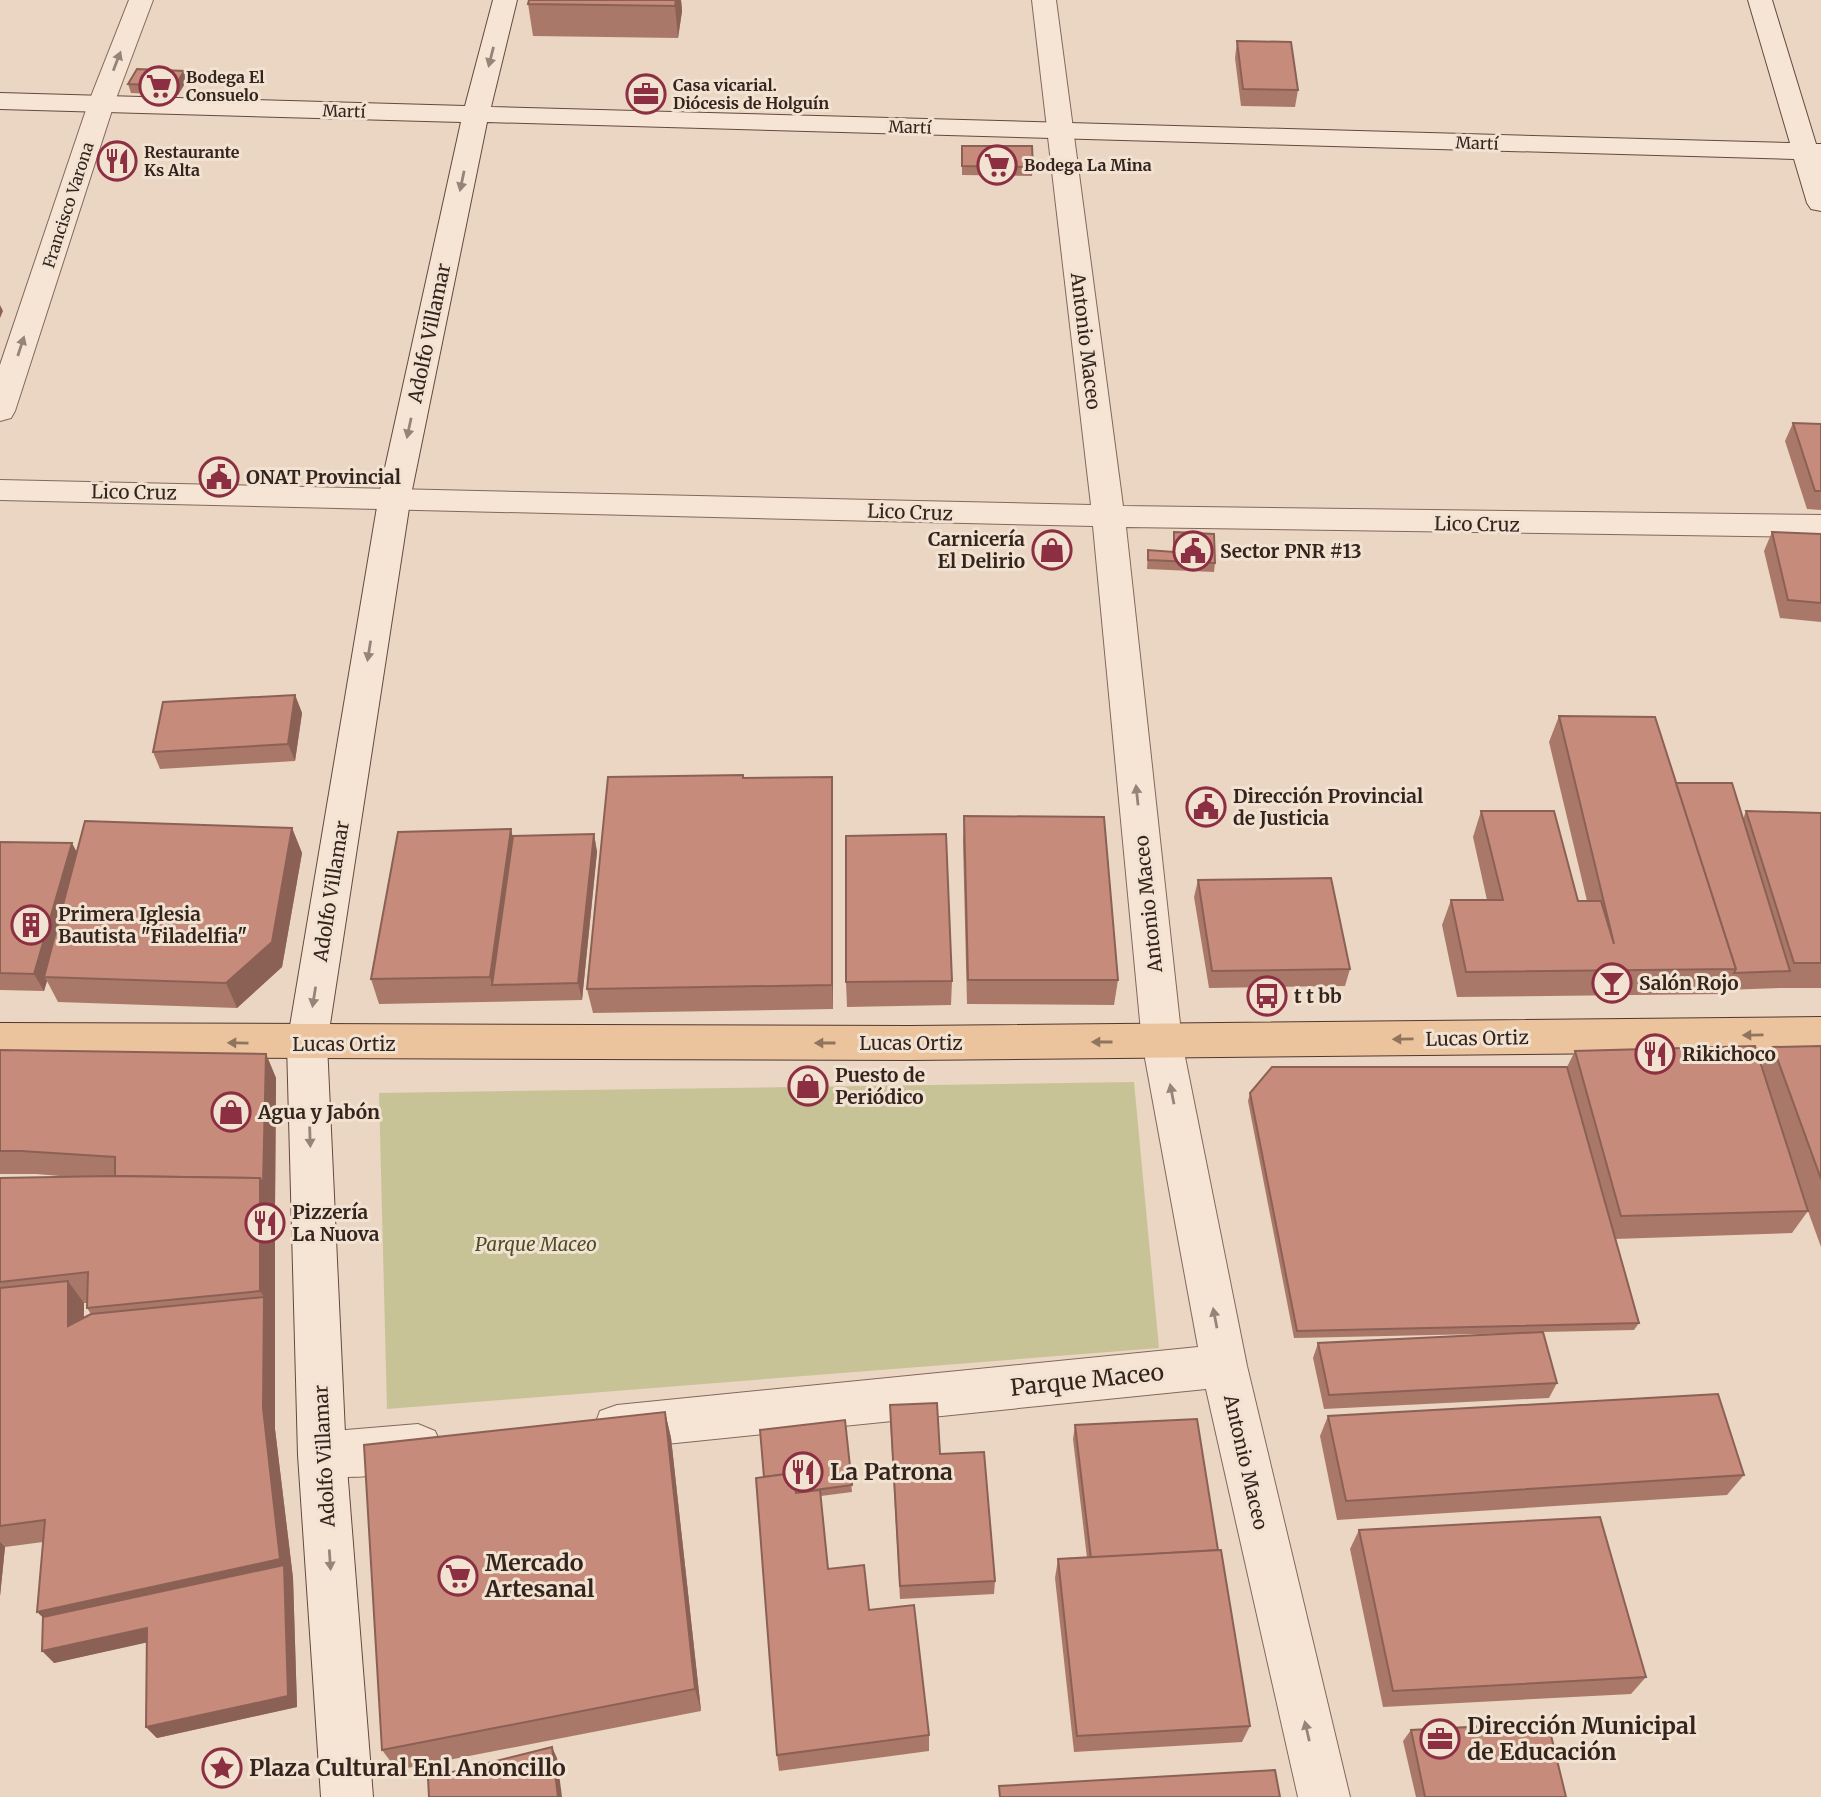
<svg xmlns="http://www.w3.org/2000/svg" width="1821" height="1797" viewBox="0 0 1821 1797" font-family="Merriweather,serif">
<style>
.green{fill:#c7c397}
.lines{fill:none;stroke-linecap:round;stroke-linejoin:round}
.street-casing{stroke:#83685b;stroke-width:2}
.secondary-casing{stroke:#644a3e;stroke-width:2}
.primary-casing{stroke:#51382f;stroke-width:2}
.street{fill:#f6e5d4;fill-rule:evenodd}
.secondary{fill:#f6e5d4;fill-rule:evenodd}
.primary{fill:#ebc39c;fill-rule:evenodd}
.wall{fill:#aa7869;fill-rule:evenodd}
.shaded-wall{fill:#8b6155}
.building{fill:#c68b7a;stroke:#8b6155;stroke-width:2}
.oneway{fill:#958479}
.oneway2{fill:#90745d}
.labels{text-anchor:middle;stroke-width:6;stroke-linejoin:round;paint-order:stroke}
.far-poi-label{font-size:16px;font-weight:bold;fill:#34241e;stroke:#f2e2d1;text-anchor:start}
.far-street-label{font-size:16px;fill:#34241e;stroke:#f2e2d1}
.street-label{font-size:19px;fill:#34241e;stroke:#f2e2d1}
.poi-label{font-size:19px;font-weight:bold;fill:#34241e;stroke:#f2e2d1;text-anchor:start}
.park-label{font-size:19px;font-style:italic;fill:#4c4f26;stroke:#f2e2d1}
.near-street-label{font-size:23px;fill:#34241e;stroke:#f2e2d1}
.near-poi-label{font-size:23px;font-weight:bold;fill:#34241e;stroke:#f2e2d1;text-anchor:start}
</style>
<rect width="100%" height="100%" fill="#ead6c2"/>
<!-- green -->
<path class="green" d="M1134 1082 1159 1348 387 1409 379 1093Z"/>
<g class="lines">
<!-- street casing -->
<g class="street-casing">
<g id="street">
<path d="M129 0H153L114 104 15 411 11 418 0 421V365L88 104Z"/>
<path d="M1032 0H1056L1123 506 1821 515V537L1126 527 1182 1042 1247 1366 1350 1797H1298L1206 1389 617 1449 600 1443 594 1427 600 1411 617 1405 1198 1347 1142 1042 1093 526 0 500V480L1091 505Z"/>
<path d="M418 1424 435 1431 442 1447 435 1463C405 1475 335 1483 305 1471L298 1455 305 1439 322 1432Z"/>
</g>
</g>
<!-- secondary casing -->
<g class="secondary-casing">
<path id="secondary" d="M493 0H517L491 107 1790 143 1748 0H1772L1816 144H1821V211L1811 209 1807 203 1794 159 487 122 411 495 327 1044 346 1455 373 1797H321L298 1455 287 1044 379 495 461 122 0 109V93L465 106Z"/>
</g>
<!-- primary casing -->
<g class="primary-casing">
<path id="primary" d="M1821 1017V1051L910 1060 0 1057V1023L910 1026Z"/>
</g>
<!-- street -->
<use href="#street" class="street"/>
<!-- secondary -->
<use href="#secondary" class="secondary"/>
<!-- primary -->
<use href="#primary" class="primary"/>
</g>
<!-- wall -->
<g class="wall">
<path d="M681 0 682 11 678 38 533 36 528 4Z"/>
<path d="M1237 41 1298 90 1295 107 1241 106 1235 58Z"/>
<path d="M184 71 187 80 178 95 131 93 128 84Z"/>
<path d="M962 146 1033 167 1032 176 962 175Z"/>
<path d="M1793 423 1821 424V510L1807 509 1785 441Z"/>
<path d="M1174 532 1215 563 1214 572 1147 569 1148 550 1173 552Z"/>
<path d="M1772 532 1821 534V622L1780 618 1764 551Z"/>
<path d="M295 695 302 713 295 761 160 769 153 752Z"/>
<path d="M1559 716 1676 783 1743 819 1746 811 1821 813V988H1780L1725 990 1723 994 1457 997 1442 925 1451 900H1487L1473 837 1481 811 1578 901H1587L1549 742Z"/>
<path d="M832 777 833 803V1009L593 1013 587 989 744 778Z"/>
<path d="M964 816 1118 980 1114 1005 967 1004 963 842Z"/>
<path d="M292 828 302 853 282 967 237 1008 58 1002 47 981 44 991 0 990V842L77 852Z"/>
<path d="M594 834 597 852 582 1000 379 1004 371 979 513 838Z"/>
<path d="M1198 880 1350 969 1345 986 1209 988 1194 897Z"/>
<path d="M952 981 951 1005 847 1007 846 982Z"/>
<path d="M1821 1046V1247L1808 1211 1792 1233 1615 1239 1639 1323 1634 1330 1543 1332 1557 1383 1549 1398 1324 1409 1313 1358 1318 1343 1525 1333 1294 1338 1248 1101 1250 1093 1567 1067 1575 1051 1761 1067 1773 1047Z"/>
<path d="M0 1050 266 1054 276 1078 275 1208V1429L293 1578 297 1707 157 1738 146 1727 147 1642 54 1663 43 1617V1542L5 1547 0 1596V1178L72 1177 36 1174H0ZM84 1303H87V1308L91 1314 84 1318Z"/>
<path d="M665 1412 671 1438 701 1711 397 1770 382 1750Z"/>
<path d="M1328 1416 1744 1475 1727 1495 1337 1520 1320 1436Z"/>
<path d="M890 1419 940 1454 995 1581 994 1594 900 1599Z"/>
<path d="M845 1420 852 1492 821 1496 828 1569 869 1610 929 1735V1751L779 1771 777 1755 764 1477ZM806 1480 807 1491 796 1493 795 1482Z"/>
<path d="M1075 1425 1218 1550 1250 1726 1242 1742 1074 1752 1055 1578 1058 1559 1087 1558 1073 1439Z"/>
<path d="M1359 1530 1646 1677 1631 1694 1383 1707 1350 1549Z"/>
<path d="M1411 1730 1566 1797H1416L1403 1741Z"/>
</g>
<!-- shaded-wall -->
<g class="shaded-wall">
<path d="M676 0H681L682 11 678 38 675 6Z"/>
<path d="M184 71 187 80 178 95 175 86Z"/>
<path d="M0 305 3 311 0 318Z"/>
<path d="M295 695 302 713 295 761 288 744Z"/>
<path d="M832 777 833 803V1009L832 985Z"/>
<path d="M292 828 302 853 282 967 237 1008 226 983Z"/>
<path d="M511 829 517 855 492 985 490 977Z"/>
<path d="M594 834 597 852 582 1000 578 983Z"/>
<path d="M72 843 81 860 44 977 47 981 44 991 34 974Z"/>
<path d="M266 1054 276 1078 275 1208V1429L293 1578 297 1707 157 1738 146 1727 285 1580 55 1629 37 1612 263 1408 264 1297 260 1291V1178Z"/>
<path d="M68 1281 84 1303 83 1348 68 1326Z"/>
<path d="M665 1412 671 1438 701 1711 695 1689Z"/>
<path d="M0 1542 5 1547 0 1596Z"/>
<path d="M147 1628 158 1640 54 1663 42 1651Z"/>
<path d="M552 1747 557 1758 562 1797H558Z"/>
</g>
<!-- building -->
<g class="building">
<path d="M529 0H676L675 6 528 4Z"/>
<path d="M1237 41 1291 42 1298 90 1243 89Z"/>
<path d="M137 69 184 71 175 86 128 84Z"/>
<path d="M962 146H1032L1033 167 962 166Z"/>
<path d="M1793 423 1821 424V491H1815Z"/>
<path d="M1174 532 1214 534 1215 563 1148 560V550L1174 552Z"/>
<path d="M1772 532 1821 534V603L1788 600Z"/>
<path d="M295 695 288 744 153 752 163 702Z"/>
<path d="M1559 716 1655 717 1736 969 1466 972 1451 900H1503L1481 811H1554L1578 901H1601L1614 944Z"/>
<path d="M743 775V778L832 777V985L587 989 608 777Z"/>
<path d="M1676 783H1732L1790 971 1734 973 1736 969Z"/>
<path d="M1746 811 1821 813V963H1794Z"/>
<path d="M964 816 1104 817 1118 980H968Z"/>
<path d="M85 821 292 828 272 942 226 983 44 977Z"/>
<path d="M511 829 490 977 371 979 398 832Z"/>
<path d="M594 834 578 983 492 985 513 836Z"/>
<path d="M946 834 952 981 846 982V836Z"/>
<path d="M0 842 72 843 34 974 0 973Z"/>
<path d="M1331 878 1350 969 1212 971 1198 880Z"/>
<path d="M1755 1046 1808 1211 1621 1216 1575 1051Z"/>
<path d="M1821 1046V1179L1773 1047Z"/>
<path d="M0 1050 266 1054 263 1185 260 1178 115 1176V1157L21 1151H0Z"/>
<path d="M1272 1067H1567L1639 1323 1297 1331 1250 1093Z"/>
<path d="M110 1176 260 1178V1291L87 1308 88 1272 0 1282V1178Z"/>
<path d="M68 1281V1326L91 1314 264 1297 263 1408 280 1559 37 1612 45 1520 0 1526V1288Z"/>
<path d="M1543 1332 1557 1383 1329 1395 1318 1343Z"/>
<path d="M1718 1394 1744 1475 1346 1501 1328 1416Z"/>
<path d="M937 1403 940 1454 984 1452 995 1581 900 1586 890 1405Z"/>
<path d="M665 1412 695 1689 382 1750 364 1445Z"/>
<path d="M1197 1419 1218 1550 1091 1558 1075 1425Z"/>
<path d="M845 1420 852 1485 807 1491 805 1474 794 1475V1473L764 1477 760 1430Z"/>
<path d="M794 1473 796 1493 820 1490 828 1569 864 1565 869 1610 914 1605 929 1735 777 1755 756 1478Z"/>
<path d="M1600 1517 1646 1677 1393 1691 1359 1530Z"/>
<path d="M1221 1550 1250 1726 1077 1736 1058 1559Z"/>
<path d="M284 1565 288 1696 146 1727 147 1628 42 1651 43 1617Z"/>
<path d="M1548 1723 1566 1797H1425L1411 1730Z"/>
<path d="M552 1747 558 1797H429L428 1778Z"/>
<path d="M1275 1770 1280 1797H1000L999 1786Z"/>
</g>
<!-- one-way arrows -->
<defs><path id="oneway-solid" d="M-6-.8H1V-3.2L6.5 0L1 3.2V.8H-6Z" transform="scale(1.75)"/></defs>
<g class="oneway">
<use href="#oneway-solid" transform="translate(491 57) rotate(104)"/>
<use href="#oneway-solid" transform="translate(117 61) rotate(-69)"/>
<use href="#oneway-solid" transform="translate(462 181) rotate(102)"/>
<use href="#oneway-solid" transform="translate(21 346) rotate(-72)"/>
<use href="#oneway-solid" transform="translate(409 428) rotate(102)"/>
<use href="#oneway-solid" transform="translate(369 651) rotate(99)"/>
<use href="#oneway-solid" transform="translate(1137 795) rotate(-96)"/>
<use href="#oneway-solid" transform="translate(314 997) rotate(99)"/>
<use href="#oneway-solid" transform="translate(1172 1094) rotate(-101)"/>
<use href="#oneway-solid" transform="translate(310 1137) rotate(88)"/>
<use href="#oneway-solid" transform="translate(1215 1318) rotate(-101)"/>
<use href="#oneway-solid" transform="translate(330 1560) rotate(86)"/>
<use href="#oneway-solid" transform="translate(1307 1731) rotate(-103)"/>
</g>
<g class="oneway2">
<use href="#oneway-solid" transform="translate(1753 1035) rotate(179)"/>
<use href="#oneway-solid" transform="translate(1403 1039) rotate(179)"/>
<use href="#oneway-solid" transform="translate(1102 1042) rotate(180)"/>
<use href="#oneway-solid" transform="translate(238 1043) rotate(-179)"/>
<use href="#oneway-solid" transform="translate(825 1043) rotate(180)"/>
</g>
<!-- icons -->
<defs>
<g id="supermarket-ring" transform="scale(2.0125)"><circle r="9.5" fill="#f2e2d1" stroke="#8d2f42" stroke-width="1.5"/><path d="M-6-5.5h2.5l.6 2H6L4.5 2H-2.5L-4.4-4H-6ZM-1.5 3.2a1.3 1.3 0 1 0 .1 0ZM3 3.2a1.3 1.3 0 1 0 .1 0Z" fill="#8d2f42"/></g>
<g id="office-ring" transform="scale(2.0125)"><circle r="9.5" fill="#f2e2d1" stroke="#8d2f42" stroke-width="1.5"/><path d="M-6-3h4V-5.5h4V-3h4V5H-6ZM-1-4.5V-3h2v-1.5ZM-6 0V1H6V0Z" fill="#8d2f42"/></g>
<g id="restaurant-ring" transform="scale(2.0125)"><circle r="9.5" fill="#f2e2d1" stroke="#8d2f42" stroke-width="1.5"/><path d="M-5-6h1v4h1v-4h1v4h1v-4h1v5L-1.5 .5V6h-2V.5L-5-1ZM5-6V6H3V1.5H1.5Q1.5-4 5-6Z" fill="#8d2f42"/></g>
<g id="civic-ring" transform="scale(2.0125)"><circle r="9.5" fill="#f2e2d1" stroke="#8d2f42" stroke-width="1.5"/><path d="M-.6-6.5H3V-4.5H.6V-3L4-1V1h2V6H-6V1h2V-1L-.6-3ZM-1.2 2.5V6h2.4V2.5Z" fill="#8d2f42"/></g>
<g id="shop-ring" transform="scale(2.0125)"><circle r="9.5" fill="#f2e2d1" stroke="#8d2f42" stroke-width="1.5"/><path d="M-5-2.5h2.3a2.7 3.5 0 0 1 5.4 0H5L5.5 6h-11ZM-1.5-2.5h3a1.5 2.3 0 0 0-3 0Z" fill="#8d2f42"/></g>
<g id="building-ring" transform="scale(2.0125)"><circle r="9.5" fill="#f2e2d1" stroke="#8d2f42" stroke-width="1.5"/><path d="M-4-6H4V6H1V3H-1V6H-4ZM-2.5-4.3h1.7v1.8h-1.7ZM.8-4.3h1.7v1.8H.8ZM-2.5-1h1.7V.8h-1.7ZM.8-1h1.7V.8H.8Z" fill="#8d2f42"/></g>
<g id="bar-ring" transform="scale(2.0125)"><circle r="9.5" fill="#f2e2d1" stroke="#8d2f42" stroke-width="1.5"/><path d="M-6-5H6L.8 .8V4.5H3.5V6h-7V4.5H-.8V.8Z" fill="#8d2f42"/></g>
<g id="bus-ring" transform="scale(2.0125)"><circle r="9.5" fill="#f2e2d1" stroke="#8d2f42" stroke-width="1.5"/><path d="M-5-6H5V4H4V6H2V4H-2V6H-4V4H-5ZM-3.5-4V0h7V-4ZM-3.5 1.2v1.5H-2V1.2ZM2 1.2v1.5H3.5V1.2Z" fill="#8d2f42"/></g>
<g id="sight-ring" transform="scale(2.0125)"><circle r="9.5" fill="#f2e2d1" stroke="#8d2f42" stroke-width="1.5"/><path d="M0-6L1.8-2.2L6-1.7L2.9 1.2L3.7 5.4L0 3.3L-3.7 5.4L-2.9 1.2L-6-1.7L-1.8-2.2Z" fill="#8d2f42"/></g>
</defs>
<g fill-rule="evenodd">
<use href="#supermarket-ring" x="159" y="86"/>
<use href="#office-ring" x="646" y="94"/>
<use href="#restaurant-ring" x="117" y="161"/>
<use href="#supermarket-ring" x="997" y="165"/>
<use href="#civic-ring" x="219" y="477"/>
<use href="#shop-ring" x="1052" y="550"/>
<use href="#civic-ring" x="1193" y="551"/>
<use href="#civic-ring" x="1206" y="807"/>
<use href="#building-ring" x="31" y="925"/>
<use href="#bar-ring" x="1612" y="983"/>
<use href="#bus-ring" x="1267" y="996"/>
<use href="#restaurant-ring" x="1655" y="1054"/>
<use href="#shop-ring" x="808" y="1086"/>
<use href="#shop-ring" x="231" y="1112"/>
<use href="#restaurant-ring" x="265" y="1223"/>
<use href="#restaurant-ring" x="803" y="1472"/>
<use href="#supermarket-ring" x="458" y="1576"/>
<use href="#office-ring" x="1440" y="1739"/>
<use href="#sight-ring" x="222" y="1768"/>
</g>
<g class="labels">
<!-- far-poi labels -->
<g class="far-poi-label">
<text x="186" y="83">Bodega El<tspan x="186" dy="18">Consuelo</tspan></text>
<text x="673" y="91">Casa vicarial.<tspan x="673" dy="18">Diócesis de Holguín</tspan></text>
<text x="144" y="158">Restaurante<tspan x="144" dy="18">Ks Alta</tspan></text>
<text x="1024" y="171">Bodega La Mina</text>
</g>
<!-- far-street labels -->
<g class="far-street-label">
<text transform="translate(344 111) rotate(2)" y="6">Martí</text>
<text transform="translate(910 127) rotate(2)" y="6">Martí</text>
<text transform="translate(1477 143) rotate(2)" y="6">Martí</text>
<text transform="translate(68 205) rotate(-72)" y="6">Francisco Varona</text>
</g>
<!-- street labels -->
<g class="street-label">
<text transform="translate(429 333) rotate(-78)" y="7">Adolfo Villamar</text>
<text transform="translate(1086 341) rotate(83)" y="7">Antonio Maceo</text>
<text transform="translate(134 492) rotate(1)" y="7">Lico Cruz</text>
<text transform="translate(910 512) rotate(2)" y="7">Lico Cruz</text>
<text transform="translate(1477 524) rotate(1)" y="7">Lico Cruz</text>
<text transform="translate(331 891) rotate(-81)" y="7">Adolfo Villamar</text>
<text transform="translate(1148 904) rotate(-96)" y="7">Antonio Maceo</text>
<text transform="translate(1477 1038) rotate(-1)" y="7">Lucas Ortiz</text>
<text x="911" y="1050">Lucas Ortiz</text>
<text x="344" y="1051">Lucas Ortiz</text>
<text transform="translate(324 1456) rotate(-93)" y="7">Adolfo Villamar</text>
<text transform="translate(1246 1462) rotate(77)" y="7">Antonio Maceo</text>
</g>
<!-- poi labels -->
<g class="poi-label">
<text x="246" y="484">ONAT Provincial</text>
<text x="1025" y="546" text-anchor="end">Carnicería<tspan x="1025" dy="22">El Delirio</tspan></text>
<text x="1220" y="558">Sector PNR #13</text>
<text x="1233" y="803">Dirección Provincial<tspan x="1233" dy="22">de Justicia</tspan></text>
<text x="58" y="921">Primera Iglesia<tspan x="58" dy="22">Bautista "Filadelfia"</tspan></text>
<text x="1639" y="990">Salón Rojo</text>
<text x="1294" y="1003">t t bb</text>
<text x="1682" y="1061">Rikichoco</text>
<text x="835" y="1082">Puesto de<tspan x="835" dy="22">Periódico</tspan></text>
<text x="258" y="1119">Agua y Jabón</text>
<text x="292" y="1219">Pizzería<tspan x="292" dy="22">La Nuova</tspan></text>
</g>
<!-- park labels -->
<g class="park-label">
<text x="536" y="1251">Parque Maceo</text>
</g>
<!-- near-street labels -->
<g class="near-street-label">
<text transform="translate(1087 1380) rotate(-6)" y="8">Parque Maceo</text>
</g>
<!-- near-poi labels -->
<g class="near-poi-label">
<text x="830" y="1480">La Patrona</text>
<text x="485" y="1571">Mercado<tspan x="485" dy="26">Artesanal</tspan></text>
<text x="1467" y="1734">Dirección Municipal<tspan x="1467" dy="26">de Educación</tspan></text>
<text x="249" y="1776">Plaza Cultural Enl Anoncillo</text>
</g>
</g>
</svg>
